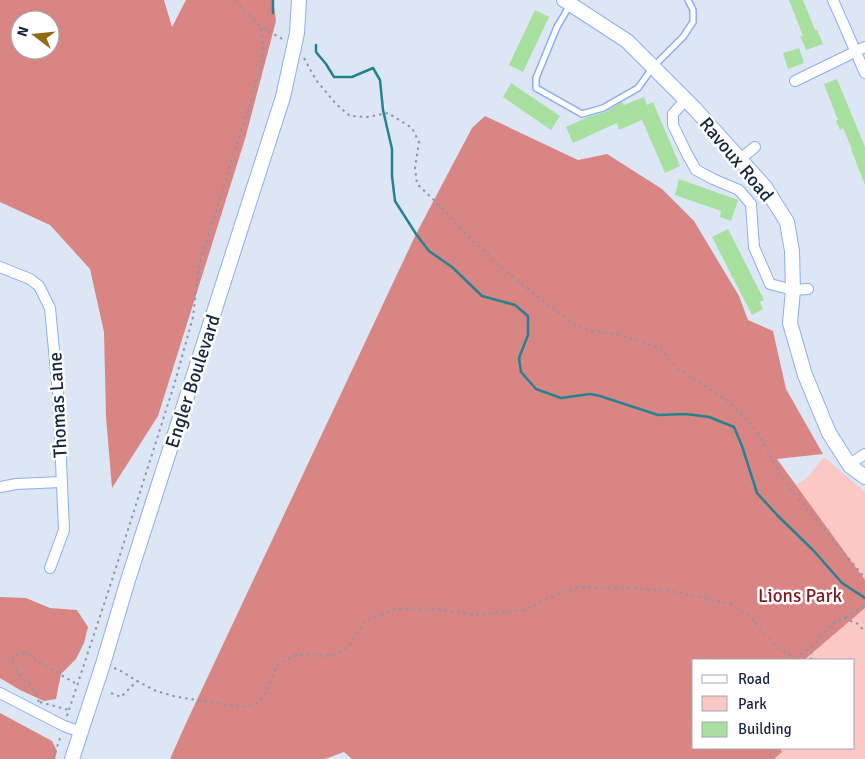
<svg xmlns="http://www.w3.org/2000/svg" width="865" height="759" viewBox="0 0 865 759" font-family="Signika,sans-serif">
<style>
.green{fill:#fbc8c6;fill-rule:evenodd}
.forest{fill:#d98583;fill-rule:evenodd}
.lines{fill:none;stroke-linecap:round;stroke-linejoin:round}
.stream{stroke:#268290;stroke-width:2.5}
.building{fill:#a8e0a0}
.lane-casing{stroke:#89aff3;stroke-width:8}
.street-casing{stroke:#89aff3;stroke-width:12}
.secondary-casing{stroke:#89aff3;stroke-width:16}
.path{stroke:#8b97aa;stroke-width:2;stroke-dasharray:2.5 4;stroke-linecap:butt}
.lane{stroke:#fff;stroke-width:5}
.street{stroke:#fff;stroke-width:10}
.secondary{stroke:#fff;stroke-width:14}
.labels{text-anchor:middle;stroke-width:5;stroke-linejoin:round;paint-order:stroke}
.street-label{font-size:19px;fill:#16253f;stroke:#fff}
.park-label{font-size:19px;fill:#7f1a23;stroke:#fff}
</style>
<rect width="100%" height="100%" fill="#dde6f4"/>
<!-- green -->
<path class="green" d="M824 457 865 492V759H592L799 489 796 485 807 478ZM694 660H854V748H694Z"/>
<!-- forest -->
<g class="forest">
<path d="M0 0H164L172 27 186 0H273L276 21 245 139 158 416 112 488 106 417 104 332 90 269 50 225 0 202ZM20 20H50V50H20Z"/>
<path d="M485 116 578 160 607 154 662 189 694 221 739 296 748 320 773 331 786 389 823 454 777 459 865 580V608L804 660H694V748H780L782 752 774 759H352L344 752 325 759H170L187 721 416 234 472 128Z"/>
<path d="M0 597 26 598 50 608 77 610 88 627 84 643 76 659 61 674 56 699 44 701 20 690 0 678Z"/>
<path d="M0 713 52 741 57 751 55 759H0Z"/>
</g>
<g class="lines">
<!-- stream -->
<g class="stream">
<path d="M273 13V0"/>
<path d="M316 45V52L326 64 334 77H352L373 68 380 80 383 110 392 149V176L395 201 416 234 429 251 452 267 482 296 515 305 528 316V335L519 358 521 372 536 389 561 398 590 394 600 396 658 415 686 414 709 417 734 427 742 446 757 493 778 516 813 550 842 583 865 598"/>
</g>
</g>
<!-- building -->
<g class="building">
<path d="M789 0H803L815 30H817L823 44 806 50 800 36H803Z"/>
<path d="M535 10 549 17 523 72 509 65Z"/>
<path d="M799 48 804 63 788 69 783 53Z"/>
<path d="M837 79 865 147V185L851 149H852L843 128 840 130 836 121 838 120 824 84Z"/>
<path d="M511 83 560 116 551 130 503 97Z"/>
<path d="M644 97 647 105 653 102 680 166 665 173 642 120 619 130 617 123 573 143 566 127 588 117 605 112 622 102 624 105Z"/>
<path d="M679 179 738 200 731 221 720 217 721 211 675 195Z"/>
<path d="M728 229 764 300 760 302 763 309 752 315 712 237Z"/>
</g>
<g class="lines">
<!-- lane casing -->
<g class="lane-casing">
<path id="lane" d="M570 5 557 27 536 78V88L582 114 603 108 638 88 653 67 683 37 693 22V10L688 0"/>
</g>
<!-- street casing -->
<g class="street-casing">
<g id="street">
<path d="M833 0 865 73"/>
<path d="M795 81 865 47"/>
<path d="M686 99 673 114V125L687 154 696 170 713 179 739 190 751 204 754 247 770 284 793 290 808 289"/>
<path d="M740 159 755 147"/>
<path d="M0 267 30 279 39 286 50 308 58 393 64 530 50 568"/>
<path d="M849 464 865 454"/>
<path d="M0 487 16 484 61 482"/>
<path d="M0 693 64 726 81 732"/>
</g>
</g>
<!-- secondary casing -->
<g class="secondary-casing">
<g id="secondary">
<path d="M564 0 627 41 695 109 765 187 787 222 792 251 793 290 790 323 805 375 829 433 850 466 865 477"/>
<path d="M72 759 103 664 128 580 283 97 297 33 299 0"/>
</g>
</g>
<!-- path -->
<g class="path">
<path d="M236 0 241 7 260 26 284 40"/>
<path d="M304 58 316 80 336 104 350 116 367 117 388 113 412 128 419 142 415 168 417 184 435 201 471 239 510 275 573 324 593 331 620 335 660 348 676 368 728 401 755 429 770 454 779 474 792 491 865 578"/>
<path d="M844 618 858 624 865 632"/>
<path d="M797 660 800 655 812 647 831 625 862 607 865 604"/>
<path d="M811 660 812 647"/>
<path d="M114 668 121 671 137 681 156 691 177 697 245 707 260 702 267 689 278 664 296 655 332 656 347 648 366 621 395 609 431 608 474 615 524 610 556 595 578 587 631 588 672 591 731 604 751 618 777 647 797 660"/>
<path d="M111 693 121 697 137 681"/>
<path d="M39 702 32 686 21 677 13 664V656L22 653 30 655 37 661 75 683"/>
<path d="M40 702 69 710"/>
<path d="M67 716 113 577 175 382 193 317 199 265 250 103 264 51 260 26"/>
<path d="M53 759 61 735"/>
</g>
<!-- lane -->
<use href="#lane" class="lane"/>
<!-- street -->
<use href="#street" class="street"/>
<!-- secondary -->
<use href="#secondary" class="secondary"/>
</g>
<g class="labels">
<!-- street labels -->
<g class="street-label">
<text transform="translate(737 159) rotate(50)" y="7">Ravoux Road</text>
<text transform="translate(192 381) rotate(-72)" y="7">Engler Boulevard</text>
<text transform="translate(57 405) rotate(-93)" y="7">Thomas Lane</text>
</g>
<!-- park labels -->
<g class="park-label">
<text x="800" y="602">Lions Park</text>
</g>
</g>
<!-- legend -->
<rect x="692" y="659" width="162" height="90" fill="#ffffff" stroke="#a2a8b2"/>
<rect x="702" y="675" width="25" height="8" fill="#ffffff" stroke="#a2a8b2"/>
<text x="738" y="684" font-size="15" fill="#16253f">Road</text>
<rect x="702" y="696" width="25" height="15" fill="#fbc8c6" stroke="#a2a8b2"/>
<text x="738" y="709" font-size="15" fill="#16253f">Park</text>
<rect x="702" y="722" width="25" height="15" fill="#a8e0a0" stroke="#a2a8b2"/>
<text x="738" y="734" font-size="15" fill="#16253f">Building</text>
<!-- north arrow -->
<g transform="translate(35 35) rotate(286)"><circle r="24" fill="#ffffff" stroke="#a2a8b2"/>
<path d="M0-4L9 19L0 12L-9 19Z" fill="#906910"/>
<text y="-8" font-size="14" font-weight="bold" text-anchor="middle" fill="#16253f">N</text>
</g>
</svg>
